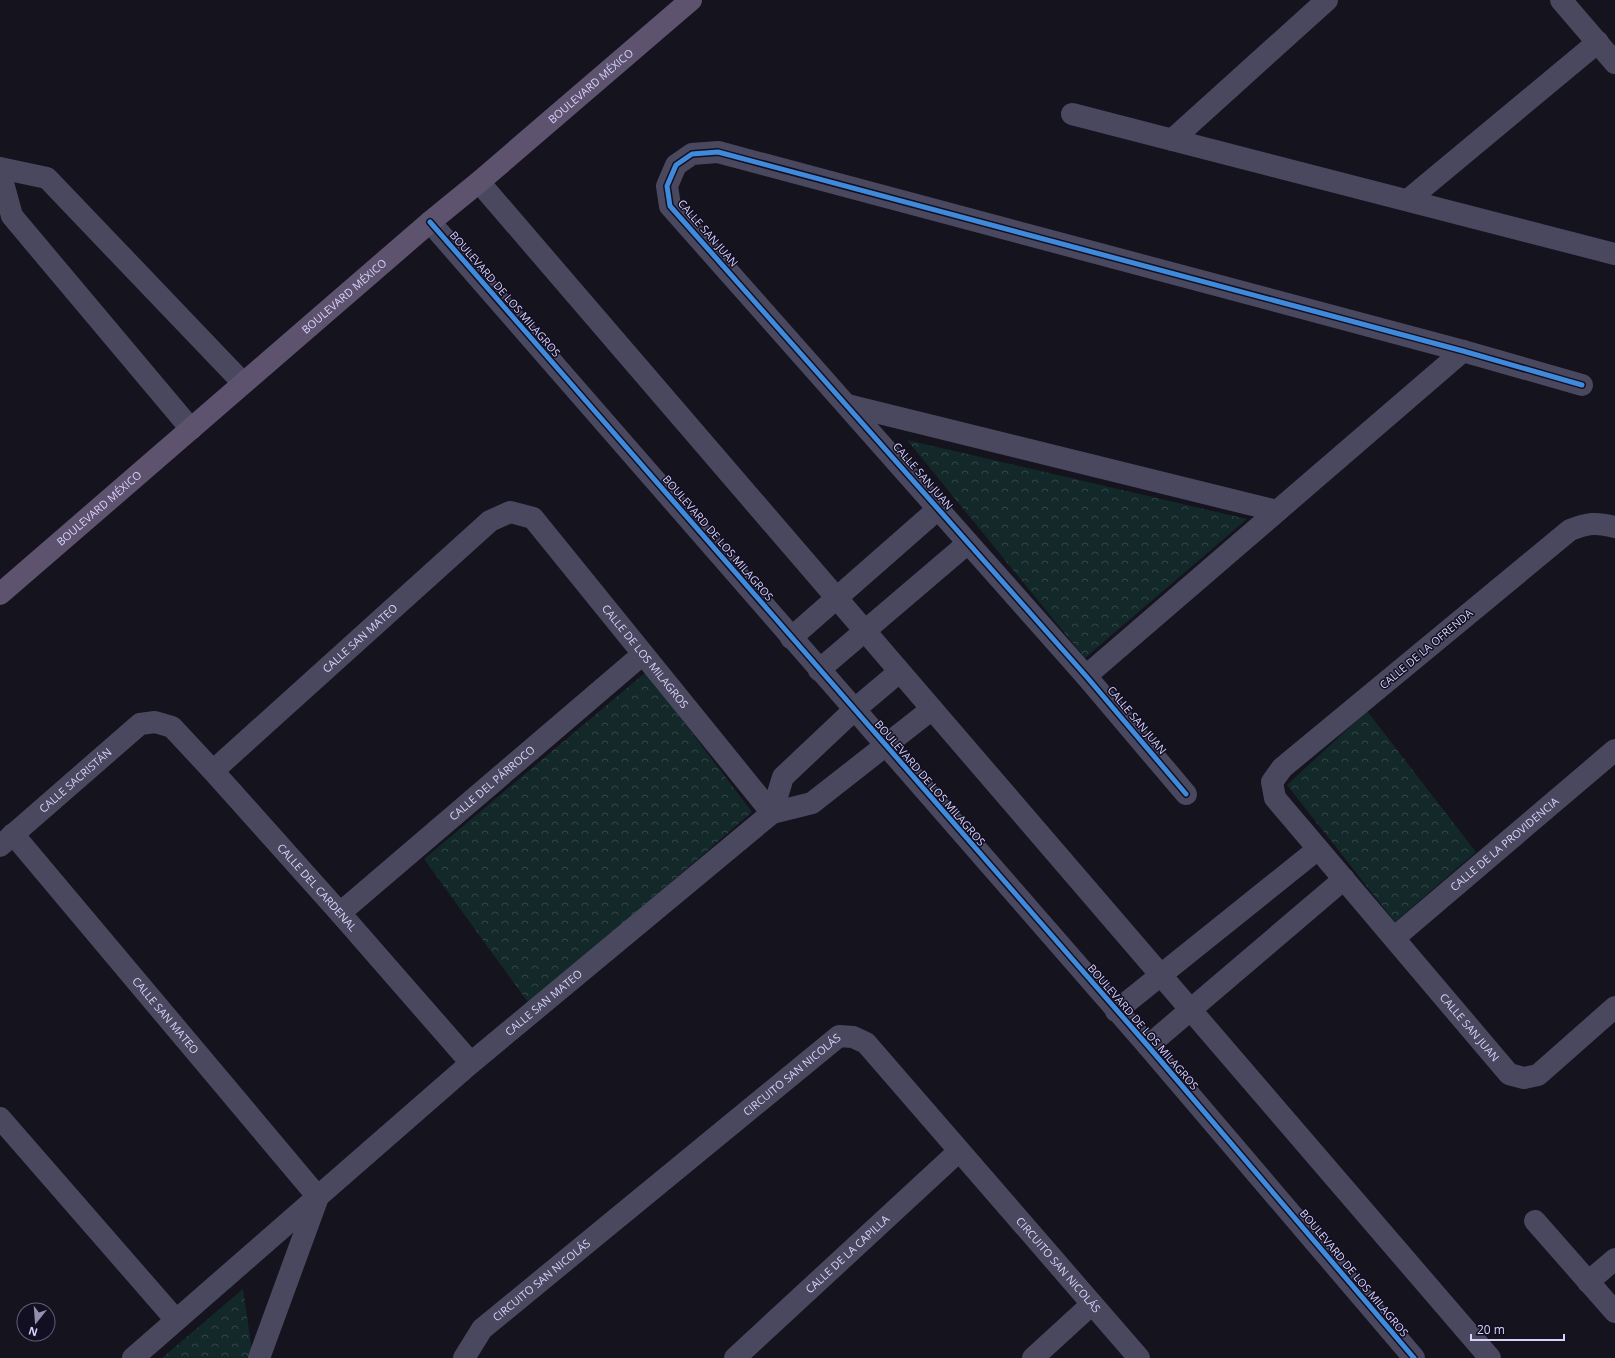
<svg xmlns="http://www.w3.org/2000/svg" width="1615" height="1358" viewBox="0 0 1615 1358" font-family="'Open Sans',sans-serif">
<style>
.forest{fill:url(#forest-crowns)}
.lines{fill:none;stroke-linecap:round;stroke-linejoin:round}
.minor{stroke:#4a485e;stroke-width:22}
.major{stroke:#5d536f;stroke-width:22}
.cycleway-casing{stroke:#120f22;stroke-width:8}
.cycleway{stroke:#408adc;stroke-width:5}
.labels{text-anchor:middle;stroke-width:3;stroke-linejoin:round;paint-order:stroke}
.street-label{font-size:11px;fill:#d7d2fd;stroke:#120f22}
</style>
<defs>
<pattern id="forest-crowns" width="20" height="18" patternUnits="userSpaceOnUse"><rect width="20" height="18" fill="#122829"/><path d="M2 6a3 3 0 1 1 6 0M12 15a3 3 0 1 1 6 0" fill="none" stroke="#344649"/></pattern>
</defs>
<rect width="100%" height="100%" fill="#15131e"/>
<!-- forest -->
<g class="forest">
<path d="M907 440 1247 519 1085 658Z"/>
<path d="M646 672 752 812 530 1005 424 859Z"/>
<path d="M1367 711 1476 852 1395 922 1287 785Z"/>
<path d="M243 1289 252 1351 249 1358H162Z"/>
</g>
<g class="lines">
<!-- minor -->
<g class="minor">
<path d="M1561 0 1615 63"/>
<path d="M1072 114 1615 254"/>
<path d="M1172 140 1327 0"/>
<path d="M0 168 47 178 243 383"/>
<path d="M0 172 12 216 191 429"/>
<path d="M479 182 1490 1358"/>
<path d="M1408 200 1598 42"/>
<path d="M430 222 1148 1046 1414 1358"/>
<path d="M847 405 1277 511"/>
<path id="s1" d="M1615 527C1596 522 1588 523 1570 530L1282 768 1272 782 1275 798 1509 1074 1524 1078 1538 1075 1615 1007"/>
<path d="M791 638 938 509"/>
<path d="M819 670 968 543"/>
<path d="M1086 676 1463 351"/>
<path id="s2" d="M213 771 490 521 510 512 533 518 772 813"/>
<path d="M1186 794 1086 676 670 206 667 186 676 165 692 154 718 152 1463 351 1582 385"/>
<path d="M772 813 783 777 854 710 899 672"/>
<path id="s3" d="M13 834 318 1197 259 1358"/>
<path id="s4" d="M0 846 140 724 155 722 172 727 213 771 340 913 471 1063"/>
<path id="s5" d="M340 913 643 654"/>
<path id="s6" d="M1394 938 1615 750"/>
<path d="M1116 1011 1318 849"/>
<path d="M1148 1046 1344 879"/>
<path d="M0 1118 176 1320"/>
<path d="M1535 1221 1615 1312"/>
<path d="M1588 1282 1615 1259"/>
<path id="s7" d="M133 1358 471 1063 772 813 812 803 932 709"/>
<path id="s8" d="M464 1358 482 1329 839 1036 853 1037 866 1043 1139 1358"/>
<path id="s9" d="M735 1358 959 1151"/>
<path d="M1033 1358 1092 1304"/>
</g>
<!-- major -->
<path class="major" id="s10" d="M0 594 430 222 479 182 691 0"/>
<!-- cycleway casing -->
<g class="cycleway-casing">
<g id="cycleway">
<path d="M430 222 1148 1046 1414 1358"/>
<path d="M1186 794 1086 676 670 206 667 186 676 165 692 154 718 152 1463 351 1582 385"/>
</g>
</g>
<!-- cycleway -->
<use href="#cycleway" class="cycleway"/>
</g>
<g class="labels">
<!-- street labels -->
<g class="street-label">
<text dy="4" stroke="none"><textPath href="#s10" startOffset="779">BOULEVARD MÉXICO</textPath></text>
<text transform="translate(708 233) rotate(49)" y="4">CALLE SAN JUAN</text>
<text transform="translate(505 294) rotate(49)" y="4">BOULEVARD DE LOS MILAGROS</text>
<text dy="4" stroke="none"><textPath href="#s10" startOffset="455">BOULEVARD MÉXICO</textPath></text>
<text transform="translate(923 476) rotate(49)" y="4">CALLE SAN JUAN</text>
<text dy="4" stroke="none"><textPath href="#s10" startOffset="131">BOULEVARD MÉXICO</textPath></text>
<text transform="translate(718 538) rotate(49)" y="4">BOULEVARD DE LOS MILAGROS</text>
<text dy="4" stroke="none"><textPath href="#s2" startOffset="198">CALLE SAN MATEO</textPath></text>
<text transform="translate(1426 649) rotate(-40)" y="4">CALLE DE LA OFRENDA</text>
<text dy="4" stroke="none"><textPath href="#s2" startOffset="597">CALLE DE LOS MILAGROS</textPath></text>
<text transform="translate(1137 720) rotate(50)" y="4">CALLE SAN JUAN</text>
<text dy="4" stroke="none"><textPath href="#s4" startOffset="100">CALLE SACRISTÁN</textPath></text>
<text transform="translate(930 783) rotate(49)" y="4">BOULEVARD DE LOS MILAGROS</text>
<text dy="4" stroke="none"><textPath href="#s5" startOffset="200">CALLE DEL PÁRROCO</textPath></text>
<text dy="4" stroke="none"><textPath href="#s6" startOffset="145">CALLE DE LA PROVIDENCIA</textPath></text>
<text dy="4" stroke="none"><textPath href="#s4" startOffset="435">CALLE DEL CARDENAL</textPath></text>
<text dy="4" stroke="none"><textPath href="#s7" startOffset="543">CALLE SAN MATEO</textPath></text>
<text dy="4" stroke="none"><textPath href="#s3" startOffset="237">CALLE SAN MATEO</textPath></text>
<text transform="translate(1143 1027) rotate(49)" y="4">BOULEVARD DE LOS MILAGROS</text>
<text dy="4" stroke="none"><textPath href="#s1" startOffset="754">CALLE SAN JUAN</textPath></text>
<text dy="4" stroke="none"><textPath href="#s8" startOffset="435">CIRCUITO SAN NICOLÁS</textPath></text>
<text dy="4" stroke="none"><textPath href="#s9" startOffset="153">CALLE DE LA CAPILLA</textPath></text>
<text dy="4" stroke="none"><textPath href="#s8" startOffset="818">CIRCUITO SAN NICOLÁS</textPath></text>
<text transform="translate(1354 1273) rotate(50)" y="4">BOULEVARD DE LOS MILAGROS</text>
<text dy="4" stroke="none"><textPath href="#s8" startOffset="111">CIRCUITO SAN NICOLÁS</textPath></text>
</g>
</g>
<!-- north arrow -->
<g transform="translate(36 1322) rotate(197)"><circle r="19" fill="#120f22" stroke="#615d7a"/>
<path d="M0-3L7 15L0 10L-7 15Z" fill="#938faf"/>
<text y="-6" font-size="11" font-weight="bold" text-anchor="middle" fill="#d7d2fd">N</text>
</g>
<!-- scale -->
<path d="M1471 1334v6h93v-6" fill="none" stroke="#d7d2fd" stroke-width="2"/>
<text x="1477" y="1334" font-size="12" fill="#d7d2fd" stroke="#120f22" stroke-width="3" paint-order="stroke">20 m</text>
</svg>
